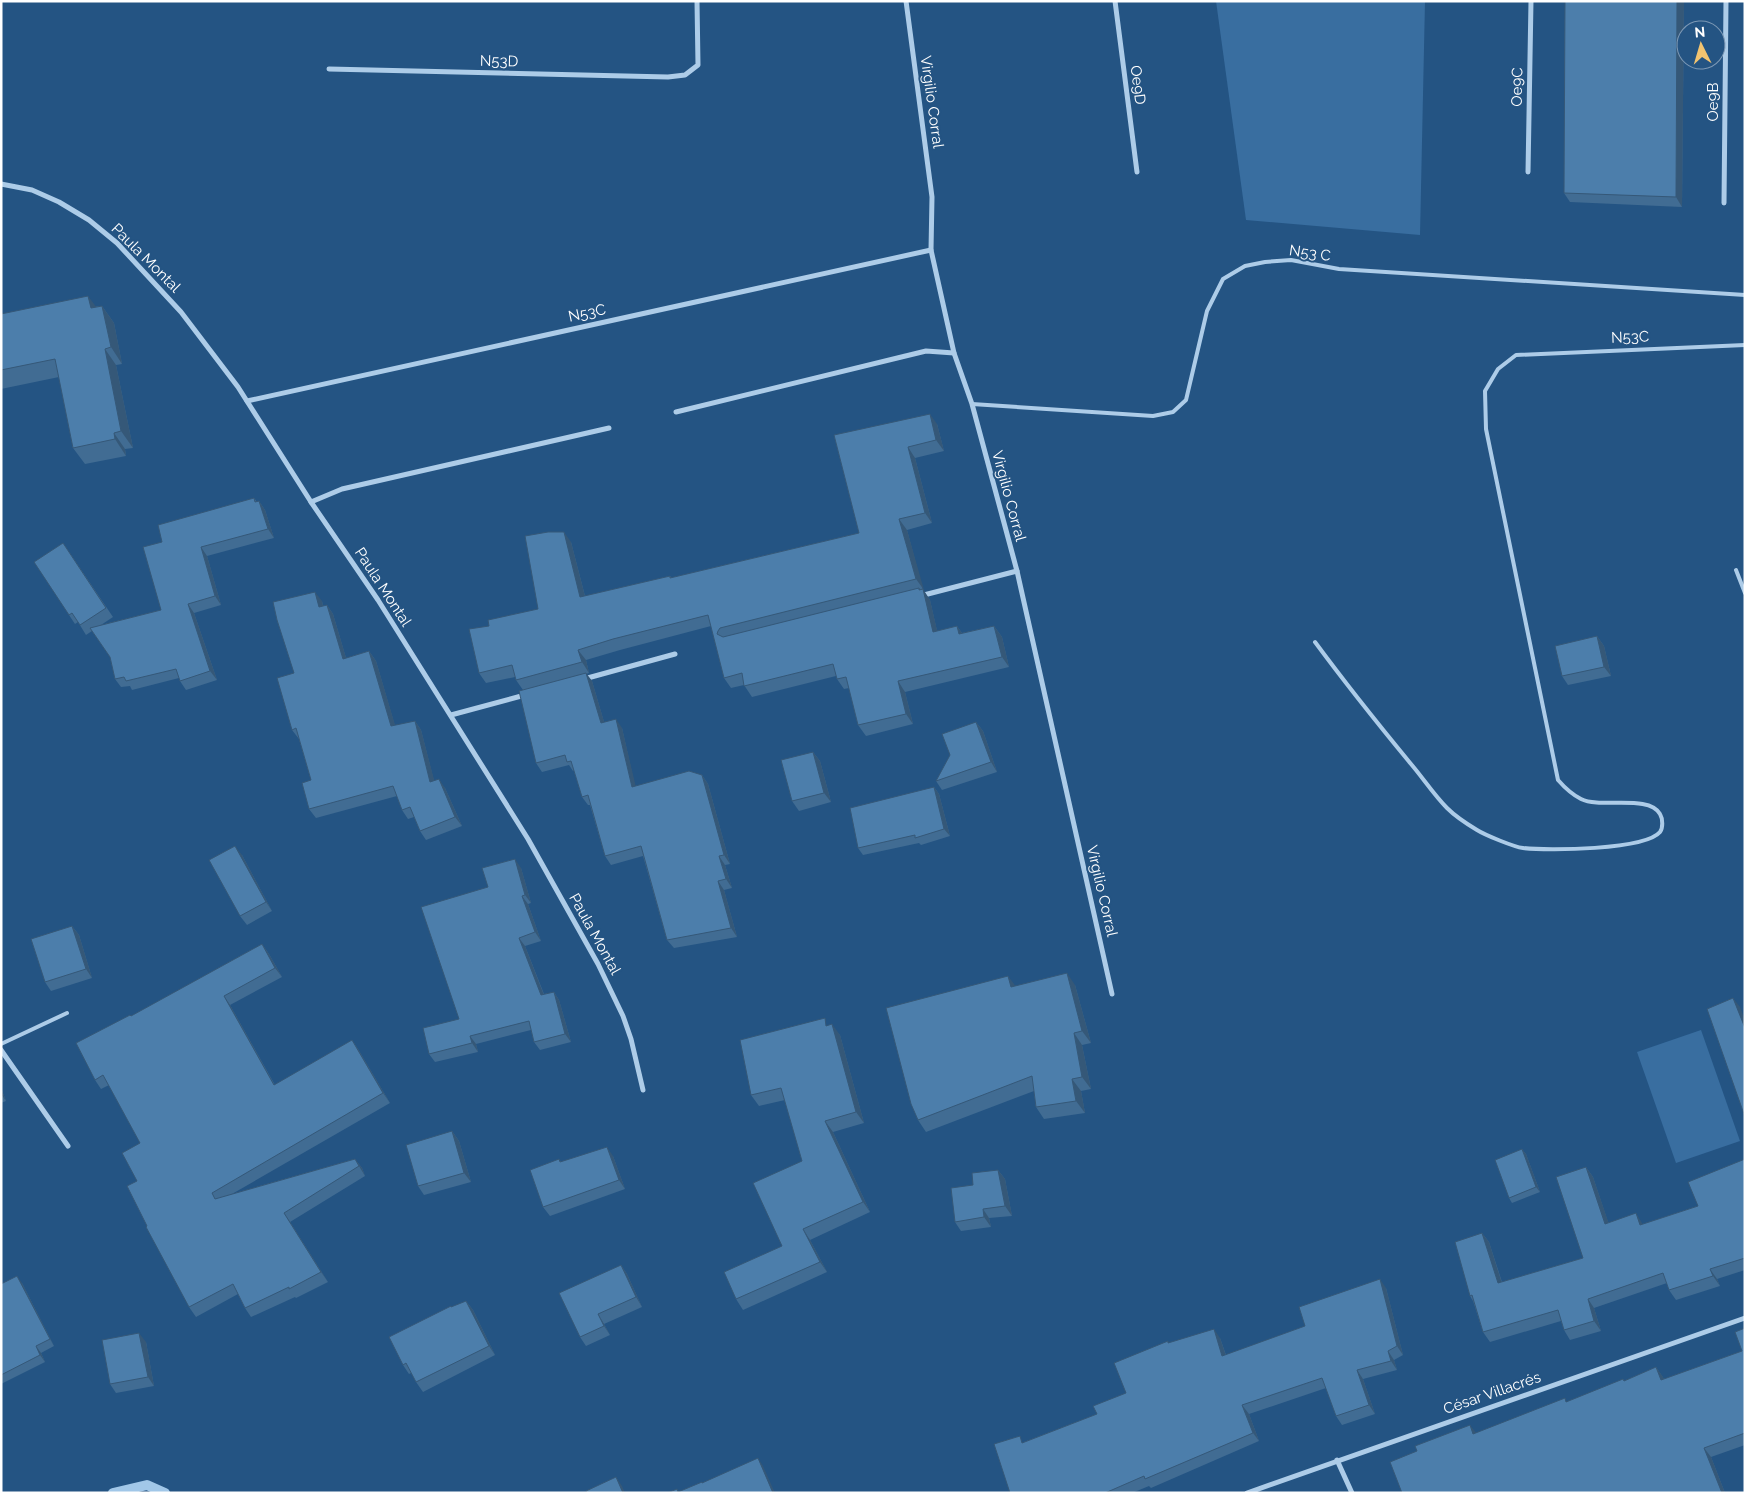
<svg xmlns="http://www.w3.org/2000/svg" width="1746" height="1494" viewBox="0 0 1746 1494" font-family="Raleway,sans-serif">
<style>
.green{fill:#396ea0}
.lines{fill:none;stroke-linecap:round;stroke-linejoin:round}
.stream{stroke:#a1c7e8;stroke-width:10}
.lane{stroke:#adcce8;stroke-width:4}
.street{stroke:#adcce8;stroke-width:5}
.wall{fill:#416c93}
.shaded-wall{fill:#355878}
.building{fill:#4c7eab;stroke:#355878}
.labels{text-anchor:middle;stroke-width:4;stroke-linejoin:round;paint-order:stroke}
.street-label{font-size:15px;fill:#fff;stroke:#245483}
</style>
<rect width="100%" height="100%" fill="#245483"/>
<!-- green -->
<g class="green">
<path d="M1216 1H1425L1420 235 1246 220Z"/>
<path d="M1701 1030 1740 1141 1676 1163 1637 1052Z"/>
</g>
<g class="lines">
<!-- stream -->
<path class="stream" d="M113 1493 147 1485 165 1493"/>
<!-- lane -->
<g class="lane">
<path d="M972 404 1153 416 1173 412 1186 400 1207 311 1223 279 1245 266 1265 262 1291 260 1339 269 1745 295"/>
<path d="M1736 570 1745 593"/>
<path d="M1315 642C1346 684 1378 724 1411 764 1423 778 1434 795 1447 808 1455 816 1467 824 1477 830 1485 835 1514 847 1523 848 1547 851 1645 850 1660 832 1663 828 1663 819 1660 814 1649 794 1601 809 1581 799 1571 794 1565 788 1558 780L1486 429 1485 391 1498 369 1516 355 1745 345"/>
<path d="M1 1044 67 1013"/>
</g>
<!-- street -->
<g class="street">
<path d="M906 1 932 197 931 250 954 353 972 404 1017 571 1112 994"/>
<path d="M1115 1 1137 172"/>
<path d="M329 69 668 77 685 75 698 65 697 1"/>
<path d="M1528 172 1531 1"/>
<path d="M1 184 32 190 59 202 89 220 117 243 181 312 238 387 311 502 378 600 528 839 598 964 623 1016 631 1039 643 1090"/>
<path d="M1724 203 1726 1"/>
<path d="M247 401 931 250"/>
<path d="M676 412 926 351 954 353"/>
<path d="M311 502 342 489 609 428"/>
<path d="M920 596 1017 571"/>
<path d="M584 679 675 654"/>
<path d="M451 715 525 695"/>
<path d="M1 1050 68 1146"/>
<path d="M1337 1460 1352 1493"/>
<path d="M1247 1493 1745 1318"/>
</g>
</g>
<!-- wall -->
<g class="wall">
<path d="M1565 1H1684L1682 207 1570 202 1564 193Z"/>
<path d="M102 306 114 323 122 364 116 365 133 448 125 449 126 456 85 464 73 448 59 377 1 389V314Z"/>
<path d="M937 424 944 451 915 458 932 523 907 530 923 590 930 600 937 631 957 626 962 633 994 626 1002 637 1009 667 905 692 913 724 866 736 858 725 849 688 844 689 837 679 836 676 752 697 744 685 731 688 724 678 711 626 620 650 586 660 589 673 586 674 592 681 604 722 622 728 635 786 702 775 708 784 730 864 725 865 732 888 724 890 737 937 674 948 667 940 643 856 611 865 605 856 590 805H588L582 797 574 770 573 771 569 765 542 772 536 763 523 690 516 680 515 677 486 683 479 673 489 626 538 609 571 542 585 596 670 576 672 578 859 533 834 435Z"/>
<path d="M254 498 257 502 259 501 265 510 274 538 207 556 221 605 194 613 217 680 186 690 180 681 179 678 132 690 130 686 121 687 115 679 110 657 92 631 86 635 78 622 75 624 69 615 63 543 113 617 101 625 161 610 162 542Z"/>
<path d="M322 601 323 606 327 605 333 614 346 658 369 651 376 661 395 726 415 721 421 730 434 781 445 788 462 826 426 840 420 831 414 817 408 819 402 810 397 796 316 818 309 809 311 780 299 739 292 730 294 673Z"/>
<path d="M1597 636 1604 646 1611 676 1568 685 1562 676Z"/>
<path d="M976 722 983 731 997 772 942 790 936 781Z"/>
<path d="M813 752 820 761 831 802 799 811 792 801Z"/>
<path d="M934 787 939 794 950 836 921 845 919 843 863 855 858 848Z"/>
<path d="M242 855 272 911 247 925 240 916Z"/>
<path d="M521 868 531 903 528 904 541 941 525 946 544 994 554 992 559 1000 571 1042 540 1050 534 1042 531 1030 476 1044 478 1052 435 1062 429 1054 459 1019 488 887Z"/>
<path d="M72 926 79 935 92 978 51 991 45 982Z"/>
<path d="M262 944 269 954 282 977 230 1005 275 1085 352 1040 358 1049 390 1103 232 1194 355 1159 362 1168 365 1176 290 1222 328 1282 296 1298 295 1297 251 1317 245 1308 238 1294 196 1317 189 1307 147 1226 137 1181 140 1143 109 1085 101 1089 95 1080 132 1016Z"/>
<path d="M1075 985 1091 1043 1082 1045 1091 1089 1081 1091 1085 1113 1044 1119 1036 1107 1034 1091 926 1132 918 1120 1015 986Z"/>
<path d="M829 1025 840 1035 864 1123 833 1132 870 1212 810 1240 827 1272 743 1310 736 1299 782 1246 802 1161 785 1100 759 1106 751 1095Z"/>
<path d="M1 1088 6 1101 1 1103Z"/>
<path d="M452 1131 459 1141 471 1182 424 1195 418 1186Z"/>
<path d="M1522 1149 1526 1154 1540 1192 1512 1203 1509 1198Z"/>
<path d="M613 1156 625 1189 550 1216 543 1207 559 1159 561 1162Z"/>
<path d="M1745 1159V1270L1717 1279 1720 1286 1676 1300 1669 1290 1667 1283 1594 1308 1601 1331 1570 1340 1564 1330 1561 1321 1490 1342 1483 1332 1473 1301 1470 1296 1482 1233 1489 1242 1502 1282 1583 1258 1586 1167 1593 1177 1608 1222 1643 1224 1698 1206Z"/>
<path d="M998 1170 1005 1179 1012 1216 989 1218 991 1227 961 1231 955 1222 973 1185Z"/>
<path d="M621 1265 627 1274 642 1307 604 1324 610 1335 586 1346 580 1337Z"/>
<path d="M22 1283 54 1346 41 1353 45 1362 1 1384V1284Z"/>
<path d="M1386 1288 1403 1355 1394 1360 1397 1370 1363 1379 1375 1414 1342 1425 1336 1416 1326 1388 1249 1414 1259 1441 1151 1488 1149 1486 1132 1493H1010L1024 1442 1097 1414 1126 1393 1169 1343 1220 1338 1226 1355 1305 1326Z"/>
<path d="M466 1301 473 1310 495 1355 423 1392 416 1382 411 1373 409 1374 403 1365Z"/>
<path d="M1745 1328V1445L1711 1457 1725 1493H1402L1417 1451 1476 1433 1567 1402 1624 1381 1656 1367 1664 1379 1742 1351Z"/>
<path d="M146 1342 154 1386 116 1393 110 1384Z"/>
</g>
<!-- shaded-wall -->
<g class="shaded-wall">
<path d="M1677 1H1684L1682 207 1676 197Z"/>
<path d="M88 296 100 312 91 308Z"/>
<path d="M102 306 114 323 122 364 111 347Z"/>
<path d="M105 349 116 365 133 448 121 431Z"/>
<path d="M930 414 937 424 944 451 936 440Z"/>
<path d="M114 433 125 449 126 456 115 439Z"/>
<path d="M908 447 915 458 932 523 925 513Z"/>
<path d="M259 501 265 510 274 538 268 529Z"/>
<path d="M899 519 907 530 924 590 916 579Z"/>
<path d="M564 532 571 542 588 608 580 597Z"/>
<path d="M201 547 207 556 221 605 215 596Z"/>
<path d="M919 588 924 595 923 589 930 600 940 643 933 632Z"/>
<path d="M315 592 322 601 325 617 319 607Z"/>
<path d="M188 604 194 613 217 680 210 671Z"/>
<path d="M327 605 333 614 349 668 343 659Z"/>
<path d="M957 626 964 636 959 634Z"/>
<path d="M994 626 1002 637 1009 667 1002 657Z"/>
<path d="M1597 636 1604 646 1611 676 1604 667Z"/>
<path d="M578 650 586 660 589 673 582 662Z"/>
<path d="M369 651 376 661 398 735 391 726Z"/>
<path d="M586 673 592 681 607 732 601 723Z"/>
<path d="M898 681 905 692 913 724 906 714Z"/>
<path d="M616 719 622 728 638 796 632 787Z"/>
<path d="M415 721 421 730 437 791 430 782Z"/>
<path d="M976 722 983 731 997 772 991 762Z"/>
<path d="M813 752 820 761 831 802 824 793Z"/>
<path d="M702 775 708 784 730 864 724 855Z"/>
<path d="M439 779 445 788 462 826 455 817Z"/>
<path d="M934 787 939 794 950 836 944 829Z"/>
<path d="M235 846 242 855 272 911 266 902Z"/>
<path d="M719 856 725 865 732 888 726 879Z"/>
<path d="M515 859 521 868 531 903 525 895Z"/>
<path d="M718 881 724 890 737 937 731 928Z"/>
<path d="M522 896 528 904 541 941 535 932Z"/>
<path d="M72 926 79 935 92 978 86 969Z"/>
<path d="M519 938 525 946 547 1003 541 995Z"/>
<path d="M262 944 269 954 282 977 275 968Z"/>
<path d="M1067 973 1075 985 1091 1043 1082 1031Z"/>
<path d="M1008 976 1017 988 1011 987Z"/>
<path d="M554 992 559 1000 571 1042 565 1034Z"/>
<path d="M224 996 230 1005 280 1095 274 1085Z"/>
<path d="M1733 998 1740 1007 1745 1020V1028Z"/>
<path d="M832 1024 840 1035 864 1123 856 1112Z"/>
<path d="M1074 1033 1082 1045 1091 1089 1082 1077Z"/>
<path d="M470 1036 476 1044 478 1052 472 1043Z"/>
<path d="M352 1040 358 1049 390 1103 383 1093Z"/>
<path d="M1072 1079 1081 1091 1085 1113 1076 1101Z"/>
<path d="M1 1088 6 1101 1 1094Z"/>
<path d="M825 1121 833 1132 870 1212 863 1202Z"/>
<path d="M452 1131 459 1141 471 1182 464 1173Z"/>
<path d="M607 1147 613 1156 625 1189 619 1180Z"/>
<path d="M1522 1149 1526 1154 1540 1192 1536 1187Z"/>
<path d="M355 1159 362 1168 365 1176 359 1166Z"/>
<path d="M1586 1167 1593 1177 1612 1233 1605 1224Z"/>
<path d="M998 1170 1005 1179 1012 1216 1005 1206Z"/>
<path d="M983 1209 989 1218 991 1227 984 1217Z"/>
<path d="M284 1213 290 1222 328 1282 321 1272Z"/>
<path d="M1636 1213 1642 1223 1646 1235 1640 1225Z"/>
<path d="M803 1229 810 1240 827 1272 820 1262Z"/>
<path d="M1482 1233 1489 1242 1505 1293 1498 1283Z"/>
<path d="M621 1265 627 1274 642 1307 636 1297Z"/>
<path d="M1710 1269 1717 1279 1720 1286 1713 1276Z"/>
<path d="M17 1276 22 1283 54 1346 50 1339Z"/>
<path d="M1380 1279 1386 1288 1403 1355 1397 1346Z"/>
<path d="M1588 1299 1594 1308 1601 1331 1594 1321Z"/>
<path d="M466 1301 473 1310 495 1355 489 1346Z"/>
<path d="M598 1314 604 1324 610 1335 604 1326Z"/>
<path d="M1214 1329 1220 1338 1229 1365 1222 1356Z"/>
<path d="M139 1333 146 1342 154 1386 148 1377Z"/>
<path d="M36 1346 41 1353 45 1362 40 1355Z"/>
<path d="M1388 1351 1394 1360 1397 1370 1391 1361Z"/>
<path d="M1656 1367 1663 1377 1668 1389 1661 1380Z"/>
<path d="M1357 1370 1363 1379 1375 1414 1369 1405Z"/>
<path d="M1242 1405 1249 1414 1259 1441 1253 1433Z"/>
<path d="M1470 1425 1477 1434H1473Z"/>
<path d="M1704 1448 1711 1457 1725 1493H1722Z"/>
<path d="M758 1458 763 1466 775 1493H773Z"/>
<path d="M616 1477 622 1486 625 1493H623Z"/>
</g>
<!-- building -->
<g class="building">
<path d="M1565 1H1677L1676 197 1564 193Z"/>
<path d="M88 296 91 308 102 306 111 347 105 349 121 431 114 433 115 439 73 448 55 359 1 370V314Z"/>
<path d="M930 414 936 440 908 447 925 513 899 519 916 579 720 628 718 631 717 634 723 637 919 588V590L923 589 933 632 957 626 959 634 994 626 1002 657 898 681 906 714 858 725 846 677 837 679 833 664 744 686 742 673 724 678 708 615 613 639 578 650 582 662 516 680 512 665 479 673 469 629 489 626 488 620 538 609 525 536 548 532H564L580 597 670 576V578L859 533 834 435Z"/>
<path d="M254 498 255 502 259 501 268 529 201 547 215 596 188 604 210 671 180 681 176 669 126 681 124 677 115 679 110 657 90 628 161 610 143 547 162 542 158 525Z"/>
<path d="M63 543 106 608 80 625 72 613 69 615 34 562Z"/>
<path d="M315 592 319 607 327 605 343 659 369 651 391 726 415 721 430 782 439 779 455 817 420 831 410 807 402 810 393 786 309 809 302 783 311 780 296 728 292 730 277 678 294 673 277 620 273 602Z"/>
<path d="M1597 636 1604 667 1562 676 1555 646Z"/>
<path d="M586 673 601 723 616 719 632 787 689 771 702 775 724 855 719 856 726 879 718 881 731 928 667 940 641 846 605 856 588 795 582 797 571 761 567 762 565 755 536 763 519 691Z"/>
<path d="M976 722 991 762 936 781 950 755 942 734Z"/>
<path d="M813 752 824 793 792 801 781 760Z"/>
<path d="M934 787 944 829 915 838V835L858 848 850 808Z"/>
<path d="M235 846 266 902 240 916 209 860Z"/>
<path d="M515 859 525 895 522 896 535 932 519 938 541 995 554 992 565 1034 534 1042 529 1021 470 1036 472 1043 429 1054 423 1028 459 1019 421 907 488 887 482 868Z"/>
<path d="M72 926 86 969 45 982 31 939Z"/>
<path d="M262 944 275 968 224 996 274 1085 352 1040 383 1093 212 1193 215 1199 355 1159 359 1166 284 1213 321 1272 289 1289V1287L245 1308 233 1284 189 1307 146 1227 147 1226 127 1186 137 1181 122 1153 140 1143 103 1075 95 1080 76 1043 130 1015 131 1016Z"/>
<path d="M1067 973 1082 1031 1074 1033 1082 1077 1072 1079 1076 1101 1036 1107 1032 1076 918 1120 911 1104 886 1008 1008 976 1011 987Z"/>
<path d="M1733 998 1745 1028V1117L1707 1009Z"/>
<path d="M825 1018 826 1026 832 1024 856 1112 825 1121 863 1202 803 1229 820 1262 736 1299 724 1272 782 1246 753 1183 802 1161 781 1088 751 1095 740 1040Z"/>
<path d="M452 1131 464 1173 418 1186 406 1145Z"/>
<path d="M607 1147 619 1180 543 1207 530 1170 559 1159 560 1162Z"/>
<path d="M1522 1149 1536 1187 1509 1198 1495 1160Z"/>
<path d="M1745 1159V1258L1710 1269 1713 1276 1669 1290 1663 1273 1588 1299 1594 1321 1564 1330 1558 1310 1483 1332 1472 1295 1470 1296 1455 1242 1482 1233 1498 1283 1583 1258 1556 1177 1586 1167 1605 1224 1636 1213 1640 1225 1698 1206 1688 1182Z"/>
<path d="M998 1170 1005 1206 983 1209 984 1217 955 1222 951 1188 973 1185 972 1173Z"/>
<path d="M621 1265 636 1297 598 1314 604 1326 580 1337 559 1293Z"/>
<path d="M17 1276 50 1339 36 1346 40 1355 1 1375V1284Z"/>
<path d="M1380 1279 1397 1346 1388 1351 1391 1361 1357 1370 1369 1405 1336 1416 1322 1378 1242 1405 1253 1433 1145 1479 1144 1476 1105 1493H1010L994 1444 1020 1436 1022 1443 1097 1414 1093 1406 1126 1393 1114 1363 1168 1341V1343L1214 1329 1222 1356 1305 1326 1299 1307Z"/>
<path d="M466 1301 489 1346 416 1382 406 1363 403 1365 389 1337 451 1306V1307Z"/>
<path d="M1745 1328V1433L1704 1448 1722 1493H1402L1390 1462 1417 1451 1415 1446 1470 1425 1473 1434 1565 1398 1566 1402 1623 1379 1624 1381 1656 1367 1661 1380 1742 1351 1735 1332Z"/>
<path d="M139 1333 148 1377 110 1384 102 1340Z"/>
<path d="M758 1458 773 1493H667L677 1489 678 1492 702 1482V1483Z"/>
<path d="M616 1477 623 1493H587L586 1491Z"/>
</g>
<g class="labels">
<!-- street labels -->
<g class="street-label">
<text transform="translate(499 61) rotate(1)" y="5">N53D</text>
<text transform="translate(1138 85) rotate(83)" y="5">Oe9D</text>
<text transform="translate(1517 87) rotate(-89)" y="5">Oe9C</text>
<text transform="translate(932 102) rotate(82)" y="5">Virgilio Corral</text>
<text transform="translate(1713 102) rotate(-90)" y="5">Oe9B</text>
<text transform="translate(1310 253) rotate(8)" y="5">N53 C</text>
<text transform="translate(146 258) rotate(45)" y="5">Paula Montal</text>
<text transform="translate(587 313) rotate(-12)" y="5">N53C</text>
<text transform="translate(1630 337) rotate(-2)" y="5">N53C</text>
<text transform="translate(1009 496) rotate(75)" y="5">Virgilio Corral</text>
<text transform="translate(383 587) rotate(57)" y="5">Paula Montal</text>
<text transform="translate(1102 891) rotate(77)" y="5">Virgilio Corral</text>
<text transform="translate(595 934) rotate(61)" y="5">Paula Montal</text>
<text transform="translate(1492 1393) rotate(-19)" y="5">César Villacrés</text>
</g>
</g>
<!-- border -->
<rect width="1746" height="1494" fill="none" stroke="#ffffff" stroke-width="5"/>
<!-- north arrow -->
<g transform="translate(1701 45) rotate(355)"><circle r="24" fill="#245483" stroke="#7c98b5"/>
<path d="M0-4L9 19L0 12L-9 19Z" fill="#f2c370"/>
<text y="-8" font-size="14" font-weight="bold" text-anchor="middle" fill="#ffffff">N</text>
</g>
</svg>
